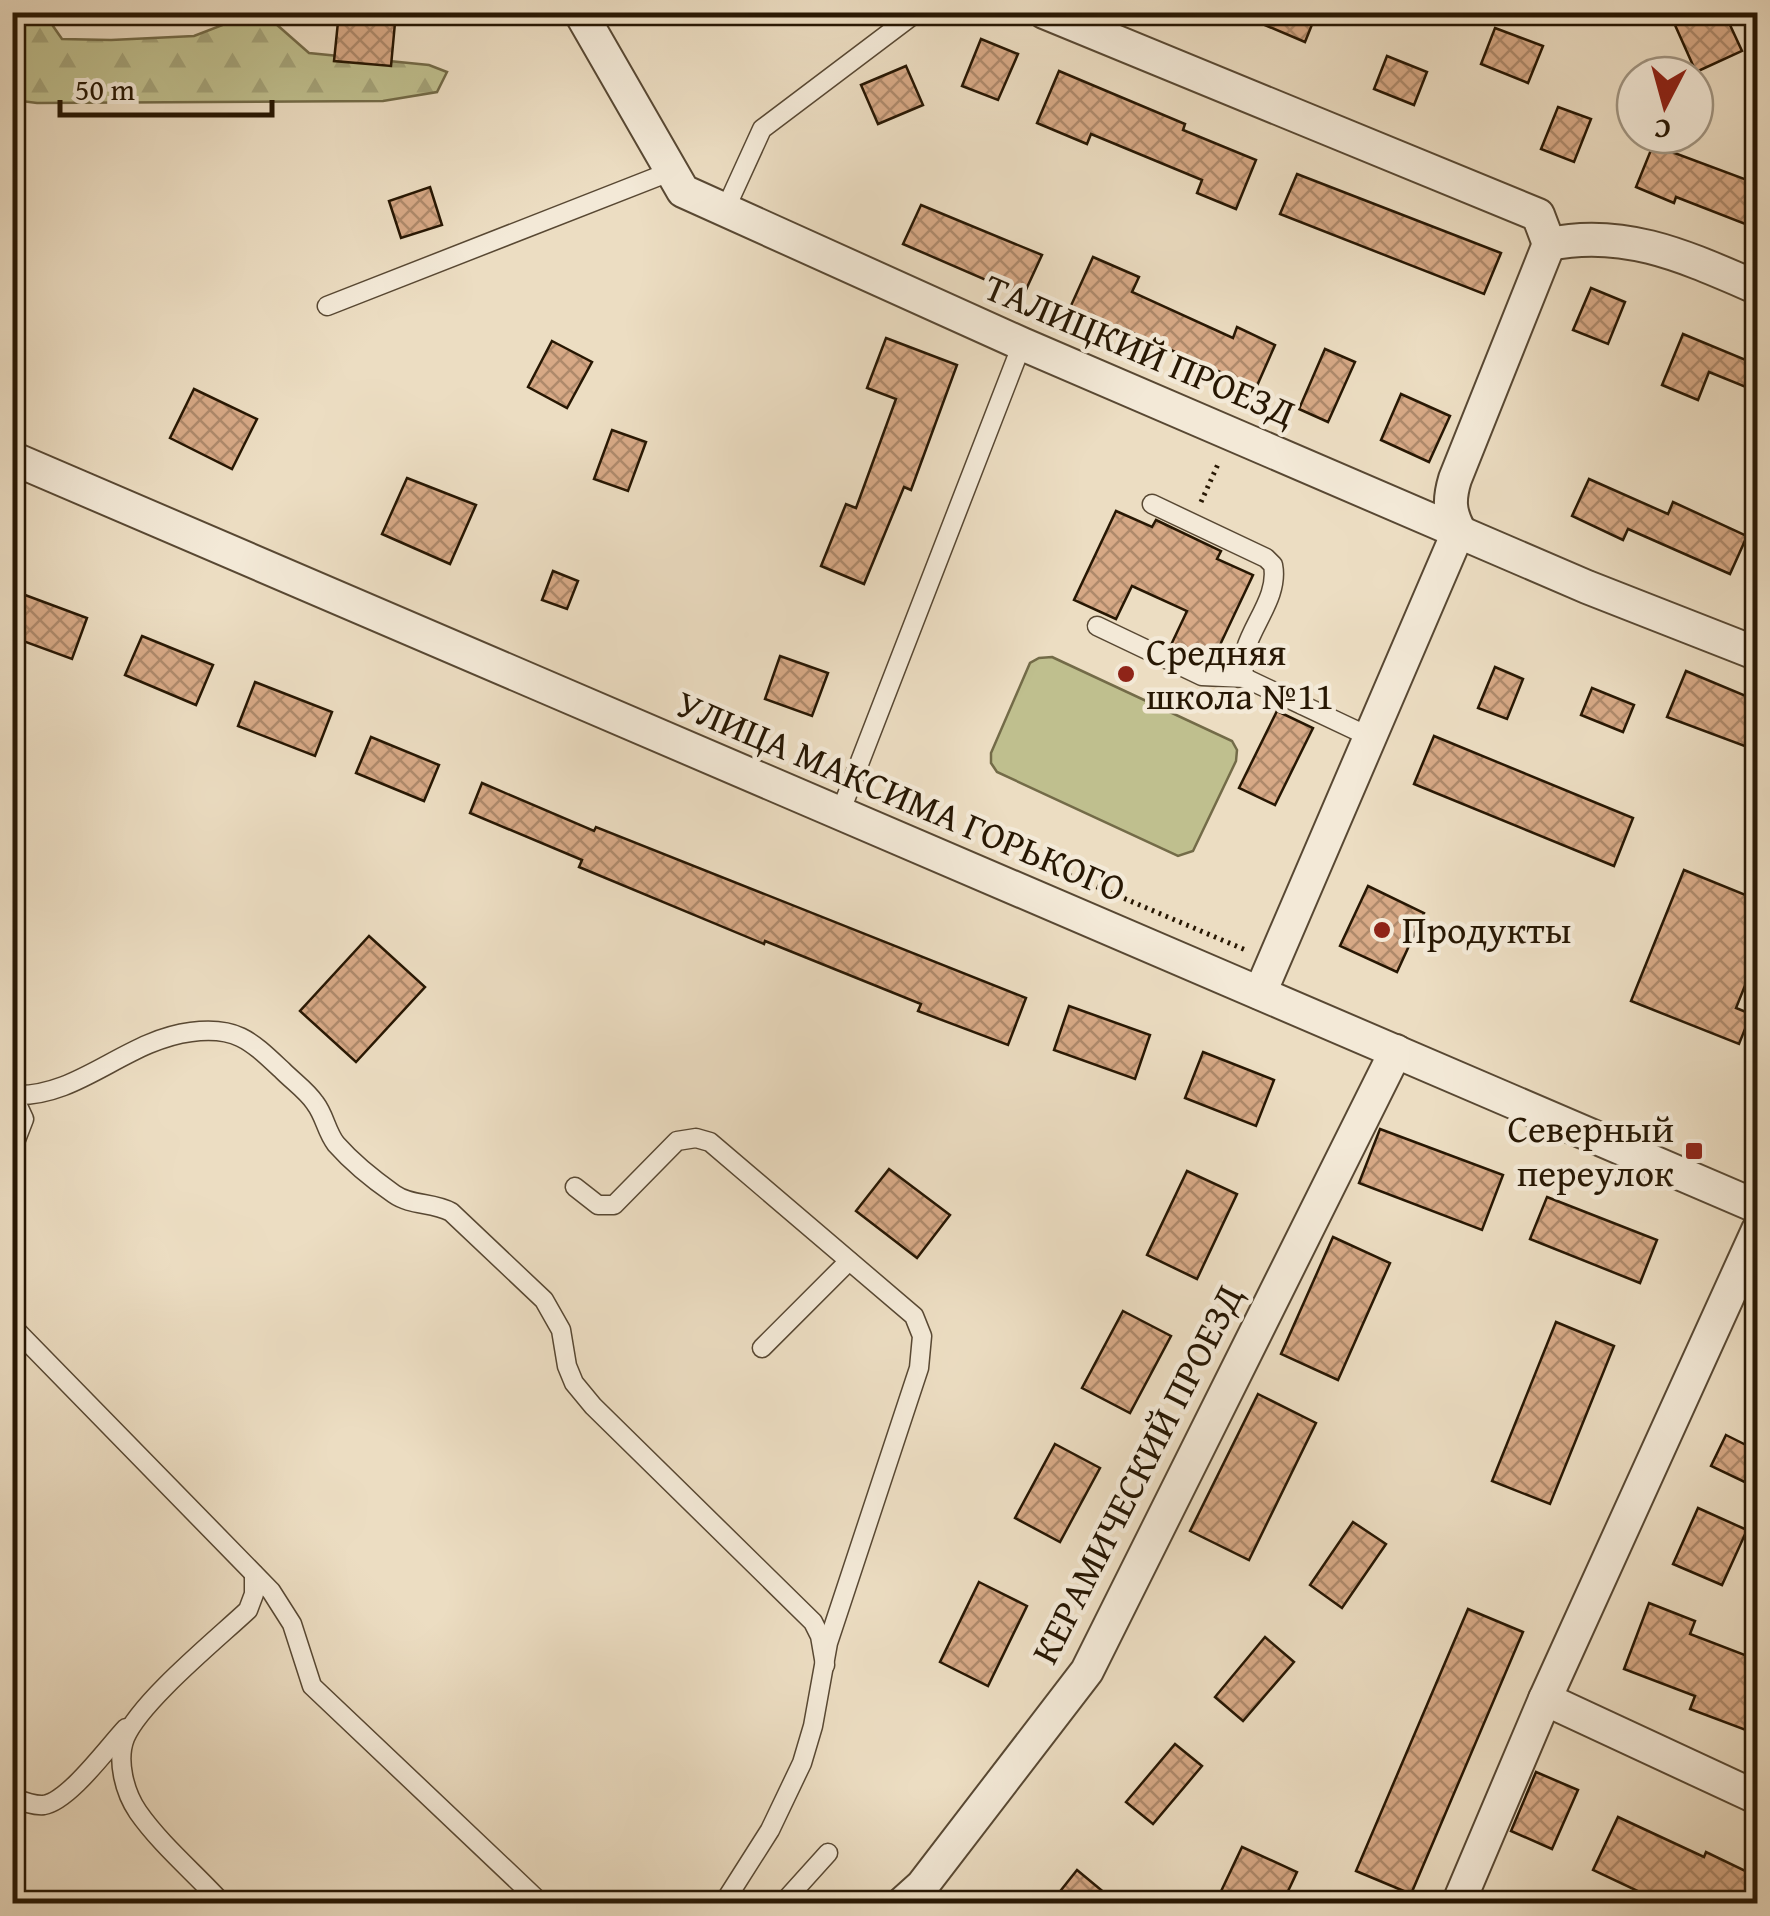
<svg xmlns="http://www.w3.org/2000/svg" width="1770" height="1916" viewBox="0 0 1770 1916" font-family="'Gentium Book Plus',serif">
<style>
.forest{fill:url(#forest-firs);stroke:#736b48;stroke-width:2.5}
.park{fill:#bfbf8e;stroke:#736b48;stroke-width:2.5}
.building{fill:url(#building-cross-hatch);stroke:#271703;stroke-width:2.5}
.lines{fill:none;stroke-linecap:round;stroke-linejoin:round}
.lane-casing{stroke:#584833;stroke-width:21}
.street-casing{stroke:#584833;stroke-width:36}
.path{stroke:#271703;stroke-width:5;stroke-dasharray:2.5 5;stroke-linecap:butt}
.lane{stroke:#f3e9d7;stroke-width:18}
.street{stroke:#f3e9d7;stroke-width:32}
.poi-dot{fill:#8f2418;stroke:#f3e9d7;stroke-width:4}
.labels{text-anchor:middle;stroke-width:9;stroke-linejoin:round;paint-order:stroke}
.street-label{font-size:38px;fill:#271703;stroke:#f3e9d7}
.poi-label{font-size:38px;fill:#271703;stroke:#f3e9d7;text-anchor:start}
</style>
<defs>
<pattern id="forest-firs" width="22" height="20" patternUnits="userSpaceOnUse" patternTransform="scale(2.5)"><rect width="22" height="20" fill="#bfbf8e"/><path d="M5 1l3.5 6h-7zM16 11l3.5 6h-7z" fill="#a4a379"/></pattern>
<pattern id="building-cross-hatch" width="8" height="8" patternUnits="userSpaceOnUse" patternTransform="scale(2.5)"><rect width="8" height="8" fill="#d7a986"/><path d="M0 0l8 8M0 8l8-8" fill="none" stroke="#ae896b"/></pattern>
</defs>
<rect width="100%" height="100%" fill="#ecddc2"/>
<filter id="stains"><feTurbulence type="fractalNoise" baseFrequency=".002" numOctaves="4"/><feColorMatrix values="0 0 0 0 .2 0 0 0 0 .09 0 0 0 0 .02 0 0 0 .5 -.17"/></filter>
<radialGradient id="worn" r=".72"><stop offset=".6" stop-color="#630" stop-opacity="0"/><stop offset="1" stop-color="#630" stop-opacity=".3"/></radialGradient>
<!-- forest -->
<path class="forest" d="M13 13H58L53 26 62 39 111 40 194 36 243 17 276 24 309 53 429 65 447 72 437 92 383 101 37 103 13 100Z"/>
<!-- park -->
<path class="park" d="M1052 657 1232 741 1237 750 1236 761 1193 851 1178 856 997 772 991 763V753L1030 663 1039 658Z"/>
<!-- building -->
<g class="building">
<path d="M339 12H396L391 66 334 61Z"/>
<path d="M1234 12H1317L1305 42Z"/>
<path d="M1703 12H1724L1742 51 1696 72 1675 25Z"/>
<path d="M1495 28 1543 46 1528 83 1481 64Z"/>
<path d="M981 39 1018 54 998 100 962 86Z"/>
<path d="M1387 56 1427 72 1414 105 1374 89Z"/>
<path d="M906 66 923 105 878 124 861 85Z"/>
<path d="M1059 71 1185 124 1183 130 1256 160 1236 209 1197 193 1202 180 1091 134 1087 144 1037 123Z"/>
<path d="M1558 107 1591 119 1574 162 1541 149Z"/>
<path d="M1653 145 1758 184V229L1676 197 1674 203 1636 187Z"/>
<path d="M1297 174 1501 253 1484 294 1280 214Z"/>
<path d="M430 187 442 225 401 238 389 201Z"/>
<path d="M921 205 1042 255 1023 296 903 244Z"/>
<path d="M1093 257 1139 277 1132 292 1233 338 1237 327 1275 345 1256 388 1117 326 1115 330 1069 310Z"/>
<path d="M1591 288 1625 302 1608 344 1573 330Z"/>
<path d="M1683 334 1758 365V392L1709 372 1698 400 1662 385Z"/>
<path d="M886 338 957 365 911 490 904 487 864 584 821 566 846 504 856 508 896 399 867 388Z"/>
<path d="M552 341 592 362 567 408 528 387Z"/>
<path d="M1325 349 1355 362 1328 422 1299 409Z"/>
<path d="M194 389 257 419 232 469 170 438Z"/>
<path d="M1401 394 1450 416 1429 462 1381 440Z"/>
<path d="M612 430 646 442 628 491 594 479Z"/>
<path d="M407 478 476 505 450 564 382 534Z"/>
<path d="M1589 479 1668 514 1673 502 1747 536 1730 574 1628 529 1623 540 1572 516Z"/>
<path d="M1116 511 1152 527 1156 520 1221 551 1217 559 1253 575 1211 664 1170 647 1187 611 1132 586 1116 619 1074 600Z"/>
<path d="M553 571 578 581 567 609 542 600Z"/>
<path d="M17 592 87 618 72 659 12 637V605Z"/>
<path d="M142 636 213 665 196 705 125 675Z"/>
<path d="M780 656 828 673 812 716 765 699Z"/>
<path d="M1495 667 1523 679 1507 719 1478 708Z"/>
<path d="M1686 671 1758 701V751L1667 717Z"/>
<path d="M255 682 332 712 315 756 238 726Z"/>
<path d="M1592 688 1634 705 1623 732 1581 715Z"/>
<path d="M1277 711 1313 728 1275 805 1239 788Z"/>
<path d="M1434 736 1633 818 1614 866 1414 784Z"/>
<path d="M371 737 439 765 424 801 356 773Z"/>
<path d="M482 783 594 831 596 827 1026 998 1008 1045 918 1011 921 1004 765 941 764 944 579 867 582 860 470 813Z"/>
<path d="M1684 870 1758 900V953L1736 1008 1751 1014 1739 1044 1631 1001Z"/>
<path d="M1368 886 1424 913 1397 972 1340 946Z"/>
<path d="M369 936 425 987 356 1062 300 1011Z"/>
<path d="M1069 1006 1150 1035 1135 1079 1054 1050Z"/>
<path d="M1203 1052 1274 1080 1256 1126 1185 1098Z"/>
<path d="M1380 1129 1503 1175 1482 1230 1359 1183Z"/>
<path d="M889 1169 950 1215 917 1258 856 1211Z"/>
<path d="M1187 1171 1237 1194 1197 1279 1147 1255Z"/>
<path d="M1547 1197 1657 1240 1640 1283 1530 1239Z"/>
<path d="M1333 1237 1390 1263 1338 1380 1281 1354Z"/>
<path d="M1123 1311 1171 1336 1130 1413 1082 1388Z"/>
<path d="M1556 1322 1614 1346 1550 1504 1492 1481Z"/>
<path d="M1258 1394 1316 1423 1249 1560 1190 1531Z"/>
<path d="M1726 1435 1758 1451V1472L1751 1485 1711 1466Z"/>
<path d="M1055 1444 1100 1468 1060 1542 1015 1518Z"/>
<path d="M1698 1508 1747 1530 1722 1585 1673 1564Z"/>
<path d="M1353 1522 1386 1544 1342 1608 1310 1585Z"/>
<path d="M979 1582 1027 1606 988 1686 940 1662Z"/>
<path d="M1649 1603 1695 1621 1690 1634 1758 1660V1716L1751 1732 1690 1709 1695 1696 1624 1669Z"/>
<path d="M1468 1609 1523 1632 1411 1894 1356 1871Z"/>
<path d="M1265 1637 1294 1662 1243 1721 1215 1697Z"/>
<path d="M1175 1744 1202 1766 1153 1824 1126 1802Z"/>
<path d="M1536 1772 1578 1790 1552 1849 1511 1831Z"/>
<path d="M1618 1817 1704 1857 1706 1852 1758 1877V1888L1750 1904H1665L1593 1870Z"/>
<path d="M1242 1847 1297 1872 1282 1904H1215Z"/>
<path d="M1077 1870 1118 1904H1050Z"/>
</g>
<g class="lines">
<!-- lane casing -->
<g class="lane-casing">
<g id="lane">
<path d="M725 210 762 129 917 12"/>
<path d="M327 306 672 171"/>
<path d="M1152 504 1266 558 1273 565C1281 605 1233 640 1245 678L1370 737"/>
<path d="M1097 626 1202 676 1245 678"/>
<path d="M840 813 1022 344"/>
<path d="M12 1093 24 1119 12 1150"/>
<path d="M14 1095C78 1098 126 1040 191 1032 237 1026 251 1041 283 1071 294 1082 307 1091 315 1103 325 1116 326 1131 336 1144 351 1161 374 1180 394 1194 411 1206 433 1202 451 1212L544 1300 561 1330 567 1366 574 1383 593 1406 813 1622 820 1636 825 1665"/>
<path d="M575 1187 598 1205H614L677 1141 696 1138 710 1142 914 1316 922 1336 919 1368 828 1643 813 1726 802 1763 770 1830 723 1904"/>
<path d="M12 1326 271 1591 292 1624 312 1686 542 1904"/>
<path d="M762 1348 849 1261"/>
<path d="M12 1797C22 1801 33 1806 44 1805 69 1801 108 1747 126 1728"/>
<path d="M223 1904C196 1874 161 1845 138 1812 125 1793 116 1761 125 1738 140 1702 217 1639 248 1610L254 1594V1574"/>
<path d="M782 1904 828 1853"/>
</g>
</g>
<!-- street casing -->
<g class="street-casing">
<g id="street">
<path d="M580 12 683 191 1022 344 1587 587 1758 654"/>
<path d="M1044 12 1538 215 1549 244C1626 228 1688 258 1758 288"/>
<path d="M12 458 1758 1207"/>
<path d="M1260 993 1459 530C1449 511 1449 499 1455 479L1549 244"/>
<path d="M1545 1699 1758 1798"/>
<path d="M902 1904 922 1886 1087 1671 1396 1051"/>
<path d="M1458 1904 1545 1699 1758 1230"/>
</g>
</g>
<!-- path -->
<g class="path">
<path d="M1201 502 1219 462"/>
<path d="M1069 875 1248 951"/>
</g>
<!-- lane -->
<use href="#lane" class="lane"/>
<!-- street -->
<use href="#street" class="street"/>
</g>
<!-- markers -->
<g class="poi-dot">
<circle cx="1126" cy="674" r="10"/>
<circle cx="1382" cy="930" r="10"/>
<rect x="1684" y="1141" width="20" height="20" rx="5"/>
</g>
<g class="labels">
<!-- street labels -->
<g class="street-label">
<text transform="translate(1140 350) rotate(23)" y="13">ТАЛИЦКИЙ ПРОЕЗД</text>
<text transform="translate(901 796) rotate(23)" y="13">УЛИЦА МАКСИМА ГОРЬКОГО</text>
<text transform="translate(1137 1474) rotate(-63)" y="13">КЕРАМИЧЕСКИЙ ПРОЕЗД</text>
</g>
<!-- poi labels -->
<g class="poi-label">
<text x="1146" y="665">Средняя<tspan x="1146" dy="44">школа №11</tspan></text>
<text x="1402" y="943">Продукты</text>
<text x="1674" y="1142" text-anchor="end">Северный<tspan x="1674" dy="44">переулок</tspan></text>
</g>
</g>
<!-- margin -->
<rect width="1770" height="1916" fill="none" stroke="#ecddc2" stroke-width="50"/>
<rect x="15" y="15" width="1740" height="1886" fill="none" stroke="#271703" stroke-width="5"/>
<rect x="25" y="25" width="1720" height="1866" fill="none" stroke="#271703" stroke-width="2.5"/>
<!-- north arrow -->
<g transform="translate(1665 105) rotate(186)"><circle r="48" fill="#f3e9d7" stroke="#a19582" stroke-width="2.5"/>
<path d="M0-8L18 38L0 25L-18 38Z" fill="#8f2418"/>
<text y="-15" font-size="28" font-weight="bold" text-anchor="middle" fill="#271703">С</text>
</g>
<!-- scale -->
<path d="M60 100v15h212v-15" fill="none" stroke="#271703" stroke-width="5"/>
<text x="75" y="100" font-size="30" fill="#271703" stroke="#f3e9d7" stroke-width="8" paint-order="stroke">50 m</text>
<rect width="100%" height="100%" filter="url(#stains)"/>
<rect width="100%" height="100%" fill="url(#worn)"/>
</svg>
